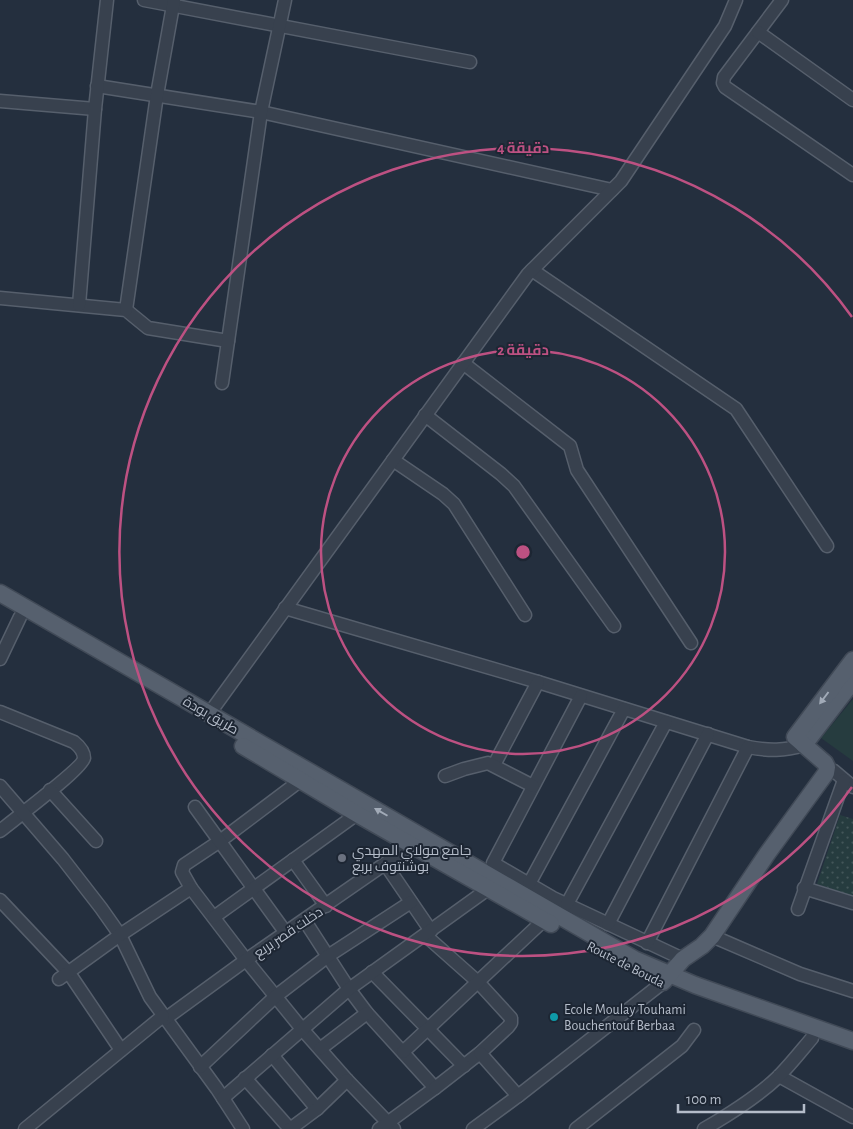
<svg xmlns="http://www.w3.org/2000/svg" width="853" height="1129" viewBox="0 0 853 1129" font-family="'Alegreya Sans',Cairo,sans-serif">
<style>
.green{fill:url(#green-dots)}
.pitch{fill:#263c3f}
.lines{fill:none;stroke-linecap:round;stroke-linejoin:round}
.minor-casing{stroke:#565f6c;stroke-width:15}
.major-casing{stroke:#414a57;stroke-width:19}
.minor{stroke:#38414e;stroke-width:12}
.major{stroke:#56606e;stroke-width:16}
.oneway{fill:#a1aab7}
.ring{fill:none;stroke:#bd5182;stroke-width:2.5}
.worship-dot{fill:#6b7280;stroke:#1d2633;stroke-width:2}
.culture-dot{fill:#0f9aa8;stroke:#1d2633;stroke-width:2}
.labels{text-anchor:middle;stroke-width:4;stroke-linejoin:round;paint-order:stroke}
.street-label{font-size:14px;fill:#b4bcc9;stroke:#1d2633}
.poi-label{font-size:14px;fill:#b4bcc9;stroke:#1d2633;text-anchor:start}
.centre{fill:#bd5182;stroke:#1d2633;stroke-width:2.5}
.ring-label{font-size:15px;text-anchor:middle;font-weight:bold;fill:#bd5182;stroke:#1d2633;stroke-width:4;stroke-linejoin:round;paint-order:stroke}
</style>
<defs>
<pattern id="green-dots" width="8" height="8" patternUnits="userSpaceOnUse" patternTransform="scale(1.25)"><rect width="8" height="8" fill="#263c3f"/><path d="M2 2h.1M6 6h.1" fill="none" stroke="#435659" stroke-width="1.8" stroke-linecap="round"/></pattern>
</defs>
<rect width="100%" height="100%" fill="#242f3e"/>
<!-- green -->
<path class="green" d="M840 815 853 819V896L817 884Z"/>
<!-- pitch -->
<path class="pitch" d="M853 699V761L821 738Z"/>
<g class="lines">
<!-- minor casing -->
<g class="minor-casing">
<g id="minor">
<path d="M144 0 470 62"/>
<path d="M782 0 724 77 723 83 725 87 853 175"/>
<path d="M758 32 853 100"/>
<path d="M97 86 261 112 612 190"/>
<path d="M0 101 95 109"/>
<path d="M532 270 736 409 827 546"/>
<path d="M0 298 126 310 148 328 228 341"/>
<path d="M79 305 95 109 107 0"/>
<path d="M126 310 157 95 174 0"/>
<path d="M463 363 570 446 577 470 691 643"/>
<path d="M222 383 261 112 285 0"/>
<path d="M425 415 501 474 514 486 614 626"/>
<path d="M393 460 443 494 454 504 525 615"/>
<path d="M285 608 538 682 748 747C769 751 784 751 804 745"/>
<path d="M0 659 20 617"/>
<path d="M581 696 493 863 553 898 683 959"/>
<path d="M0 712 74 742C79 746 84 751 84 758 83 768 12 821 0 831"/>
<path d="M209 714 528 274 621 181 725 26 736 0"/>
<path d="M494 765 538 682"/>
<path d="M827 770 834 771 853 787"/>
<path d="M445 776 464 769 488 763 533 786"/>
<path d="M301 780 220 841 184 865 182 872 191 888 246 960 302 1029 347 1080 394 1129"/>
<path d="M0 786 63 859 101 908 120 935 150 997 217 1089 243 1129"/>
<path d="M50 790 96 841"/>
<path d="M195 807 286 933"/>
<path d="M293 860 326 906"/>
<path d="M386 865 431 931"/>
<path d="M529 884 624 709"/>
<path d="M804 888 853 903"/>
<path d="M0 900 69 973 121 1050"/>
<path d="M567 904 666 722"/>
<path d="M798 909 844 780"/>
<path d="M214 917 357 814"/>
<path d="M305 921 349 989 367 1013 435 1088 379 1129"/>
<path d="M608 924 708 734"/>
<path d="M425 935 478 982 511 1018V1023L508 1027 480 1053 435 1088"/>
<path d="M712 936 800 974 853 991"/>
<path d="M647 943 748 747"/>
<path d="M372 972 464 1066"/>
<path d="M59 979 120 935 191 888"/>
<path d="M165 1019 246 960 412 845"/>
<path d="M320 1049 367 1013"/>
<path d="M403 1052 544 920"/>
<path d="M480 1053 518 1096"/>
<path d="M272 1055 317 1109"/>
<path d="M200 1067 276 996 328 956 411 902"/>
<path d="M779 1076 853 1117"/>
<path d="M245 1078 290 1129"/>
<path d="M223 1098 349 989 488 889"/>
<path d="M25 1129 163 1016"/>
<path d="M290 1129 317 1109 347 1080"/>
<path d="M473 1129 518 1096 661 984"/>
<path d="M576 1129 668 1057 682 1046 694 1030"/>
<path d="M704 1129C730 1114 756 1098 778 1077 790 1065 801 1051 812 1038"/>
</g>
</g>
<!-- major casing -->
<g class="major-casing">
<g id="major">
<path d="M0 593 634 959 695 985 853 1041"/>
<path d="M804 745 853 681"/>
<path d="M243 746 357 814 551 924"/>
<path d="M663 982 683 959 702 946 712 936 767 854 826 773 827 767 825 763 795 737 853 660"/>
</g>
</g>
<!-- minor -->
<use href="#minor" class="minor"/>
<!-- major -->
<use href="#major" class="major"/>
</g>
<!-- one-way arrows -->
<defs><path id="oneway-solid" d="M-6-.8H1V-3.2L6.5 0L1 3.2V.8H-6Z" transform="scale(1.25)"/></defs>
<g class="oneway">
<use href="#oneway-solid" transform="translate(824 698) rotate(127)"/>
<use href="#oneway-solid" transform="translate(381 812) rotate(-150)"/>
</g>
<!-- distance rings -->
<g class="ring">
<circle cx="523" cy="552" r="202"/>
<path d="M852 787A404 404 0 1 1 852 317"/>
</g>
<!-- markers -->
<circle class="worship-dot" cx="342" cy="858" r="5"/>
<circle class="culture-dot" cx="554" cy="1017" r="5"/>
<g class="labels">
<!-- street labels -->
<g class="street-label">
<text transform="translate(211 715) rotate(30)" y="5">طريق بودة</text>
<text transform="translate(288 932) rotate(-34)" y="5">دخلت قصر بربع</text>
<text transform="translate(626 964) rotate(27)" y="5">Route de Bouda</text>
</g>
<!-- poi labels -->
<g class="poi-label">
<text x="352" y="855">جامع مولاي المهدي<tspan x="352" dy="16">بوشنتوف بربع</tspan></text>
<text x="564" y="1014">Ecole Moulay Touhami<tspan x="564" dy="16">Bouchentouf Berbaa</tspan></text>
</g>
</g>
<circle cx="523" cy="552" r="8" class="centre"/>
<g class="ring-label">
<text x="523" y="153">4 دقيقة</text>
<text x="523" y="355">2 دقيقة</text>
</g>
<!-- scale -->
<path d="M678 1104v8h126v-8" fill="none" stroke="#b4bcc9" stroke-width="2.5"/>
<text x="686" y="1104" font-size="15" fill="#b4bcc9" stroke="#1d2633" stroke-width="4" paint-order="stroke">100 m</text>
</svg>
